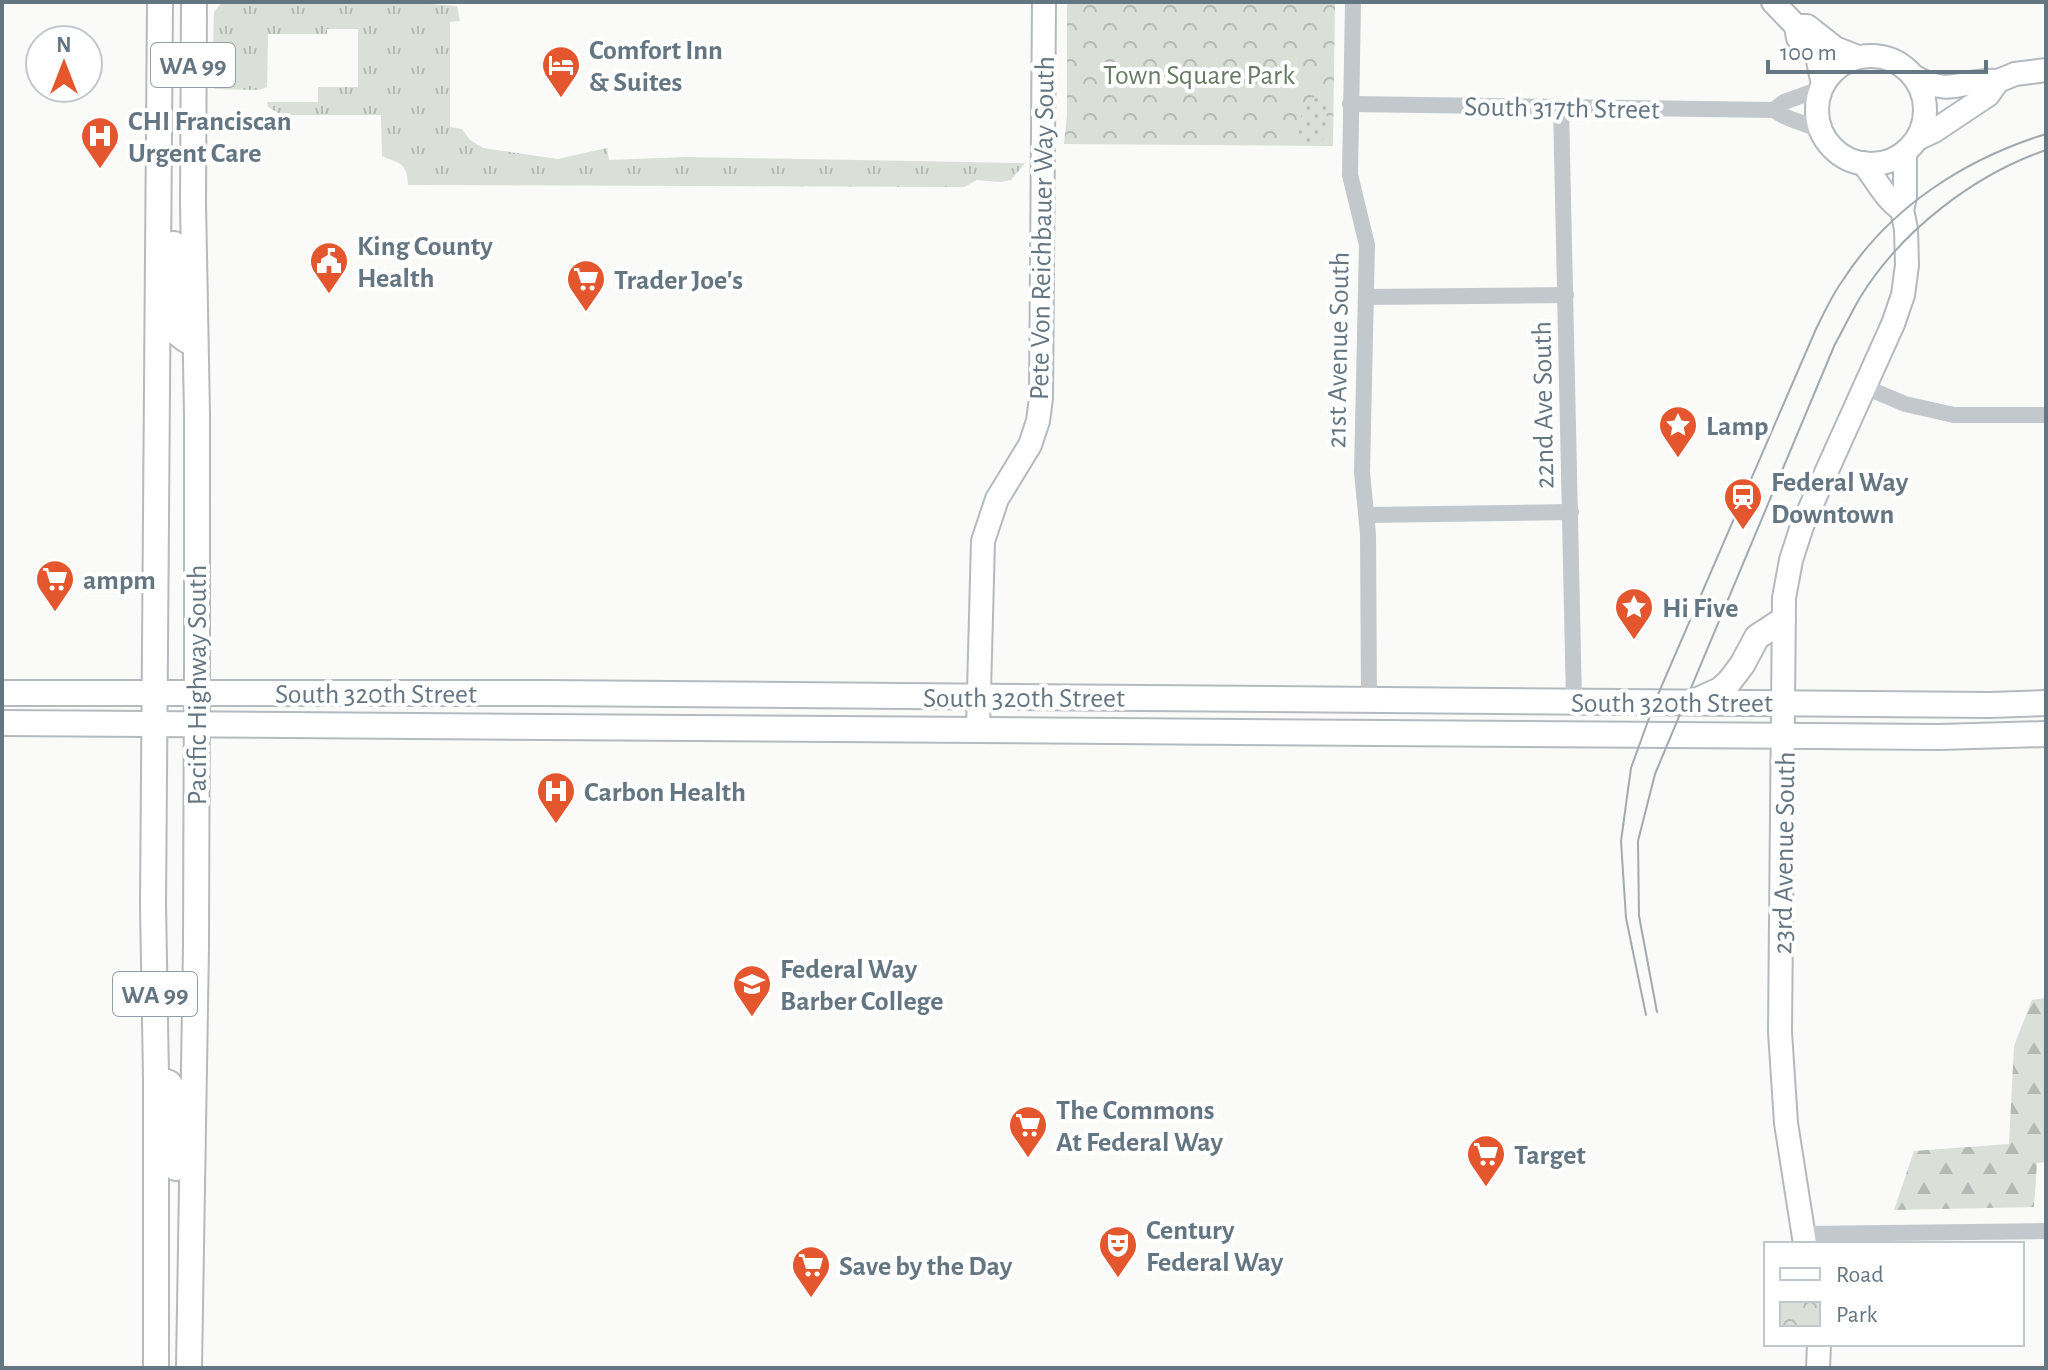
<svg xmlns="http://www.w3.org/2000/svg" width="2048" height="1370" viewBox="0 0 2048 1370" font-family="'Alegreya Sans',sans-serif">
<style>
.grass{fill:url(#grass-tufts)}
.forest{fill:url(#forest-firs)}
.park{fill:url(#park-crowns)}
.garden{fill:url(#garden-dots)}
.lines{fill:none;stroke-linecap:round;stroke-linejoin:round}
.secondary-casing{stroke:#b3babf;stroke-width:26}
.primary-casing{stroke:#b5babe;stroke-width:28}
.street{stroke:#c3c8cc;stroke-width:16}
.secondary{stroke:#fff;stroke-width:22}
.primary{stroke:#fff;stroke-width:24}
.tram{stroke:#a2aab0;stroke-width:2}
.labels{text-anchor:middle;stroke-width:8;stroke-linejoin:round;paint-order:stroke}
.shield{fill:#fff;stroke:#939fa8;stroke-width:2}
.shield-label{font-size:26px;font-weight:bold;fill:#657683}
.poi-label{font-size:28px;font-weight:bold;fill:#657683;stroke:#fff;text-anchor:start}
.park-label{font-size:28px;fill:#687a64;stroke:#fff}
.street-label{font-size:28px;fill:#657683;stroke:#fff}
</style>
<defs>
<pattern id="grass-tufts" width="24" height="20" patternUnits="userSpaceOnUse" patternTransform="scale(2)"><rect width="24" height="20" fill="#dadfd7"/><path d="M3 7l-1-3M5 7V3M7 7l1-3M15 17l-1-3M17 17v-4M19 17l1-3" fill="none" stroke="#b4b9b4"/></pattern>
<pattern id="forest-firs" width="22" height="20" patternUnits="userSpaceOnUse" patternTransform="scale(2)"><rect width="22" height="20" fill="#dadfd7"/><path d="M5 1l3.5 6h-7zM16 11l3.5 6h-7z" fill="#b4b9b4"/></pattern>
<pattern id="park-crowns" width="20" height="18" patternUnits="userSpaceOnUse" patternTransform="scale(2)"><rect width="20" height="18" fill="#dadfd7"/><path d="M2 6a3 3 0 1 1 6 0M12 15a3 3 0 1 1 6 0" fill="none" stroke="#b4b9b4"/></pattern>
<pattern id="garden-dots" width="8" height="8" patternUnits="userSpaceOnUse" patternTransform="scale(2)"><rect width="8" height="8" fill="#dadfd7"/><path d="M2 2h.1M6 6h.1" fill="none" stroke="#b4b9b4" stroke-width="1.8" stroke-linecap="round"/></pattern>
</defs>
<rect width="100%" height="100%" fill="#fafaf8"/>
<!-- grass -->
<path class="grass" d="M222 2H401L457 6 460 21 450 22V127L462 129 470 140 483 148 558 159 607 148 609 160 686 157 1025 163 1011 180 1000 182 977 180 964 187 408 185C407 163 401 164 382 156L381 115H282L268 107 267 102H318V87H358V29H327V34H268L267 87 259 90 216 89 212 87 214 12Z"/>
<!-- forest -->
<path class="forest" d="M2046 998V1162L2037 1163 2034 1207 1894 1210 1914 1151 2009 1144 2014 1046 2032 1000Z"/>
<!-- park -->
<path class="park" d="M1067 2H1335L1333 146 1064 144 1067 115Z"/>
<!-- garden -->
<path class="garden" d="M1321 94 1326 96 1328 101 1324 138 1319 143 1310 144 1300 138C1296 123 1304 98 1321 94Z"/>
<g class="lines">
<!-- secondary casing -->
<g class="secondary-casing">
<g id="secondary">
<path d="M1773 2 1796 26 1798 38 1817 56 1823 84"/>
<path d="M1796 26H1807L1835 48 1858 57"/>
<circle cx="1871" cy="110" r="54"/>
<path d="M1915 77C1952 98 1963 78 1998 81"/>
<path d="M1917 139 1934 131 1988 95 1998 81 2015 74 2046 70"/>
<path d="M1863 163C1876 179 1885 199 1902 210"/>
<path d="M978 729 983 541 997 499 1030 445 1038 421 1041 398 1044 2"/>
<path d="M1805 1244 1786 1123 1780 1032 1784 598 1791 560 1802 526 1893 324 1903 295 1907 265 1906 229 1902 210 1905 197V152"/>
<path d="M1818 1368 1819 1344"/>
</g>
</g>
<!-- primary casing -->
<g class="primary-casing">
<g id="primary">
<path d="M174 244 177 333 186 340H195"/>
<path d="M2 693H544L1990 705 2046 703"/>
<path d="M1698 700 1720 690 1729 682 1742 665 1757 637 1783 620"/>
<path d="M2 723 1939 737 2046 734"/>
<path d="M156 1078 169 1083 173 1089 176 1168"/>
<path d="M156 1368V1078L153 904 160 2"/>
<path d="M189 1368 196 946 197 660V414L193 203 194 2"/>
</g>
</g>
<!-- street -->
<g class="street">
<path d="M1353 2 1350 175 1367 245 1362 472 1368 534 1369 700"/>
<path d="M1350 104 1774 110C1788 121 1805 122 1821 131"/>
<path d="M1561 107 1574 702"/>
<path d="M1774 110 1784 102 1820 89"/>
<path d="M1366 297 1566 295"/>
<path d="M1865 387 1905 404 1954 415H2046"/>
<path d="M1367 515 1571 512"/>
<path d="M1803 1234 2046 1231"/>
</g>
<!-- secondary -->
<use href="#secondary" class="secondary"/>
<!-- primary -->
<use href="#primary" class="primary"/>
<!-- tram -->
<g class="tram">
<path d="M1657 1012 1639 916 1638 841 1655 774 1835 344C1844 328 1852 311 1861 296 1902 230 1974 175 2046 150"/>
<path d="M1646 1015 1626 918 1621 841 1631 768 1656 699 1816 329C1824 313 1832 295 1843 280 1890 207 1965 159 2046 134"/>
</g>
</g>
<!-- icons -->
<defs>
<g id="hotel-pin" transform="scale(2)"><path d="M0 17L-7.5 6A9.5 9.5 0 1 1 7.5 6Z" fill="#e4572e" stroke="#fff"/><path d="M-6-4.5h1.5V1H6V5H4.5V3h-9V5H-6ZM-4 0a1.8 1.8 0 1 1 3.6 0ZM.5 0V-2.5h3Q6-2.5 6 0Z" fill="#fff"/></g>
<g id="hospital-pin" transform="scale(2)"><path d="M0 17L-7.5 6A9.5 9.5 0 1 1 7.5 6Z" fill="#e4572e" stroke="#fff"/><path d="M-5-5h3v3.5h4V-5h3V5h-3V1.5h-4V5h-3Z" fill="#fff"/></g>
<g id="civic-pin" transform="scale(2)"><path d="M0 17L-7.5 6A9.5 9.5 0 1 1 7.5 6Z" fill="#e4572e" stroke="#fff"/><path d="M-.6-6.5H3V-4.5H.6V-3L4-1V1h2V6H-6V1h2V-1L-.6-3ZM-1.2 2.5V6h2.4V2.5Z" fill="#fff"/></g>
<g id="supermarket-pin" transform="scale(2)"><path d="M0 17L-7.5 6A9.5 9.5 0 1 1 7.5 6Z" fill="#e4572e" stroke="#fff"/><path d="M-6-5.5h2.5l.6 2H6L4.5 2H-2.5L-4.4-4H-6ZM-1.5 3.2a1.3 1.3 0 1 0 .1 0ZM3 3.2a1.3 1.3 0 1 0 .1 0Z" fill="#fff"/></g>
<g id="sight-pin" transform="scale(2)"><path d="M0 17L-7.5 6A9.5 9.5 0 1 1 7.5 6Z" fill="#e4572e" stroke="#fff"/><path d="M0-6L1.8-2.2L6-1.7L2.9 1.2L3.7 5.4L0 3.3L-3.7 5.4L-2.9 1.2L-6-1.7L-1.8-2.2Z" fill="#fff"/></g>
<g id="station-pin" transform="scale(2)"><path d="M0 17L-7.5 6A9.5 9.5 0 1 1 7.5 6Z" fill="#e4572e" stroke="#fff"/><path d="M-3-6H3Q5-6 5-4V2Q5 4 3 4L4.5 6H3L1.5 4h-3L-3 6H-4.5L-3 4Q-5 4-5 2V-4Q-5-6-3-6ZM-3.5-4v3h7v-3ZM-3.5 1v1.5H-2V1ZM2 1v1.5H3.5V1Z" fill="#fff"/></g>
<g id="university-pin" transform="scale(2)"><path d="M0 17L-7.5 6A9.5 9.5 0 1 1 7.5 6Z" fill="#e4572e" stroke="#fff"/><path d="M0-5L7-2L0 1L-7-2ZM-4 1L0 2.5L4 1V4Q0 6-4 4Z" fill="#fff"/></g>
<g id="theatre-pin" transform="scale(2)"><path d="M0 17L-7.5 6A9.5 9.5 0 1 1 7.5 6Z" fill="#e4572e" stroke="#fff"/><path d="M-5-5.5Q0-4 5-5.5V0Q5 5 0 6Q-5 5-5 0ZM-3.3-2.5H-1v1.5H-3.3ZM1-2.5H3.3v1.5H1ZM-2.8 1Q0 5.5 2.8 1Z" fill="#fff"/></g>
</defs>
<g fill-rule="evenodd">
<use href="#hotel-pin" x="561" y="65"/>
<use href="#hospital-pin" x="100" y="136"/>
<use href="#civic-pin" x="329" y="261"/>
<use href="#supermarket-pin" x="586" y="279"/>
<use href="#sight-pin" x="1678" y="425"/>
<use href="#station-pin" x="1743" y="497"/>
<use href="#supermarket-pin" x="55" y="579"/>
<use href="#sight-pin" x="1634" y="607"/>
<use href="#hospital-pin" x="556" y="791"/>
<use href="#university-pin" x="752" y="984"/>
<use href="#supermarket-pin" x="1028" y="1125"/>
<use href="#supermarket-pin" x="1486" y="1154"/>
<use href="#theatre-pin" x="1118" y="1245"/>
<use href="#supermarket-pin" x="811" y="1265"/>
</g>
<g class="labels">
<!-- shield labels -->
<g class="shield">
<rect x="151" y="43" width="84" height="44" rx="6"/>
<rect x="113" y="972" width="84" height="44" rx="6"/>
</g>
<g class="shield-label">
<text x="193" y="74">WA 99</text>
<text x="155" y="1003">WA 99</text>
</g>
<!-- poi labels -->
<g class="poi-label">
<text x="589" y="59">Comfort Inn<tspan x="589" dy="32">&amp; Suites</tspan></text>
<text x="128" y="130">CHI Franciscan<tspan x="128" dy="32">Urgent Care</tspan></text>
<text x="357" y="255">King County<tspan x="357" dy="32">Health</tspan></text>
<text x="614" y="289">Trader Joe's</text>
<text x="1706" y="435">Lamp</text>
<text x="1771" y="491">Federal Way<tspan x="1771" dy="32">Downtown</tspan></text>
<text x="83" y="589">ampm</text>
<text x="1662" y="617">Hi Five</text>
<text x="584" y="801">Carbon Health</text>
<text x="780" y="978">Federal Way<tspan x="780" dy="32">Barber College</tspan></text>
<text x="1056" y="1119">The Commons<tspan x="1056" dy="32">At Federal Way</tspan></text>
<text x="1514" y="1164">Target</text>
<text x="1146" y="1239">Century<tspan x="1146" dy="32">Federal Way</tspan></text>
<text x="839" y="1275">Save by the Day</text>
</g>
<!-- park labels -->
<g class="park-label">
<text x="1199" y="84">Town Square Park</text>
</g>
<!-- street labels -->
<g class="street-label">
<text transform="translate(1562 107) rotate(1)" y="10">South 317th Street</text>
<text transform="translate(1041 228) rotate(-89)" y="10">Pete Von Reichbauer Way South</text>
<text transform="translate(1337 350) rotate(-89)" y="10">21st Avenue South</text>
<text transform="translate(1542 405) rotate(-91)" y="10">22nd Ave South</text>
<text transform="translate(196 685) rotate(-90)" y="10">Pacific Highway South</text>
<text x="376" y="703">South 320th Street</text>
<text x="1024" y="707">South 320th Street</text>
<text x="1672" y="712">South 320th Street</text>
<text transform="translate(1783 853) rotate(-89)" y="10">23rd Avenue South</text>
</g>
</g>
<!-- border -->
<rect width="2048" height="1370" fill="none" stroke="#657683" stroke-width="8"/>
<!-- legend -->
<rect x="1764" y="1242" width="260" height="104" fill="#ffffff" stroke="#c1c8cd" stroke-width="2"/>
<rect x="1780" y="1268" width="40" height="12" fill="#ffffff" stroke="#c1c8cd" stroke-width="2"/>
<text x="1836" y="1282" font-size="24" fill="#657683">Road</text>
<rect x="1780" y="1302" width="40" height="24" fill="url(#park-crowns)" stroke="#c1c8cd" stroke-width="2"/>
<text x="1836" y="1322" font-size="24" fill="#657683">Park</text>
<!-- north arrow -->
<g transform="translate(64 64)"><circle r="38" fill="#ffffff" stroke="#c1c8cd" stroke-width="2"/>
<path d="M0-6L14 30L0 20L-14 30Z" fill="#e4572e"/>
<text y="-12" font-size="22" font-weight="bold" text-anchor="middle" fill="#657683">N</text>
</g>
<!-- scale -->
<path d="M1768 60v12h218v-12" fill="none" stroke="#657683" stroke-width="4"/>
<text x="1780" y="60" font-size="24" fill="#657683" stroke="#ffffff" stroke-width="6" paint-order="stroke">100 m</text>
</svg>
